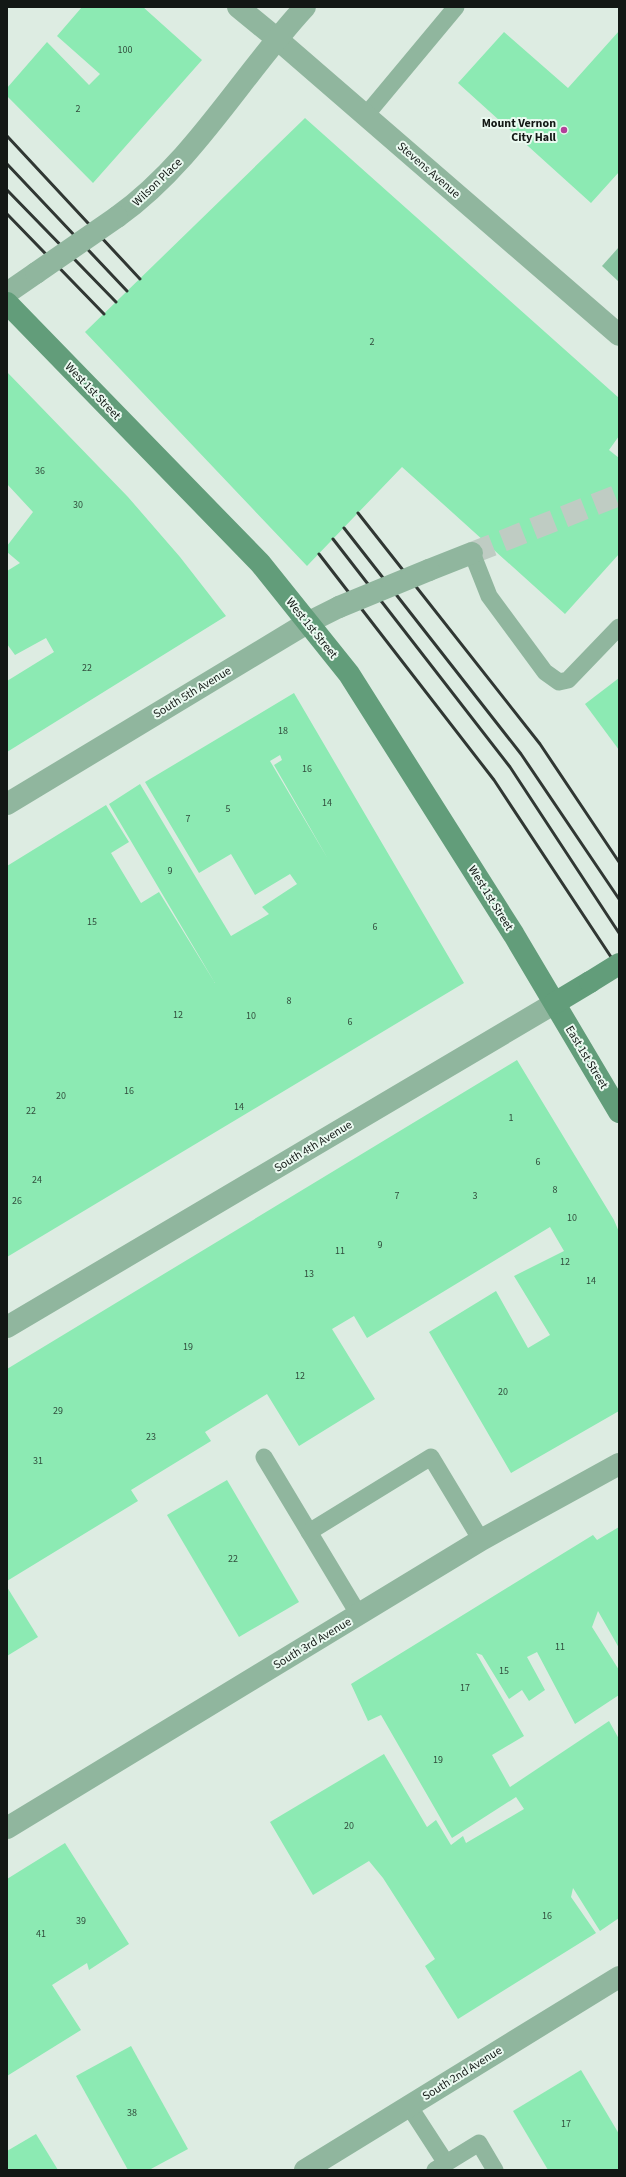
<svg xmlns="http://www.w3.org/2000/svg" width="626" height="2177" viewBox="0 0 626 2177" font-family="'Source Sans 3',sans-serif">
<style>
.green{fill:#89c4a1}
.building{fill:#8ceab3;fill-rule:evenodd}
.lines{fill:none;stroke-linecap:round;stroke-linejoin:round}
.tertiary-tunnel{stroke:#bfccc3;stroke-width:22;stroke-dasharray:22 11;stroke-linecap:butt}
.service{stroke:#90b69e;stroke-width:17}
.minor{stroke:#90b69e;stroke-width:22}
.tertiary{stroke:#90b69e;stroke-width:22}
.secondary{stroke:#629d7a;stroke-width:22}
.rail{stroke:#303733;stroke-width:3}
.minor-bridge{stroke:#90b69e;stroke-width:22}
.tertiary-bridge{stroke:#90b69e;stroke-width:22}
.secondary-bridge{stroke:#629d7a;stroke-width:22}
.poi-dot{fill:#b3409a;stroke:#eaf9f0;stroke-width:1.5}
.labels{text-anchor:middle;stroke-width:4;stroke-linejoin:round;paint-order:stroke}
.number-label{font-size:10px;fill:#314c3c}
.poi-label{font-size:12px;font-weight:bold;fill:#131815;stroke:#eaf9f0;text-anchor:end}
.street-label{font-size:12px;fill:#131815;stroke:#eaf9f0}
</style>
<rect width="100%" height="100%" fill="#ddece2"/>
<!-- green -->
<path class="green" d="M619 247V282L602 266Z"/>
<!-- building -->
<g class="building">
<path d="M82 7H143L202 60 93 183 7 96V88L47 42 89 85 100 74 57 36Z"/>
<path d="M619 31V172L591 203 458 83 504 32 568 88Z"/>
<path d="M305 118 619 398V436L609 450 619 458V554L565 614 402 467 307 566 85 332Z"/>
<path d="M7 372 128 497 180 557 226 616 7 752V681L54 652 46 638 15 655 7 644V571L20 563 7 552V546L33 512 7 484Z"/>
<path d="M619 678V750L585 704Z"/>
<path d="M294 693 464 983 7 1257V866L106 805 129 842 111 853 141 903 159 892 215 983 109 804 140 784 231 936 269 914 262 907 297 884 290 874 255 895 231 854 199 873 145 782ZM280 755 282 760 274 765 328 859 270 761Z"/>
<path d="M517 1060 614 1220 619 1232V1411L511 1473 429 1332 496 1291 528 1348 550 1335 514 1276 564 1251 550 1227 367 1338 354 1316 332 1329 375 1399 299 1446 267 1394 205 1432 211 1441 131 1490 138 1501 7 1581V1369Z"/>
<path d="M227 1480 299 1602 239 1637 167 1515Z"/>
<path d="M619 1527V1648L598 1611 592 1627 619 1670V1695L575 1724 537 1652 527 1657 545 1690 529 1701 522 1690 509 1699 482 1655 476 1653 524 1736 492 1755 510 1787 609 1721 619 1739V1918L600 1931 573 1888 571 1897 596 1933 458 2019 425 1966 435 1959 383 1878 369 1861 313 1895 270 1822 384 1754 427 1827 436 1820 451 1845 463 1836 466 1843 524 1809 516 1797 452 1838 381 1715 368 1721 351 1684 593 1535 597 1540Z"/>
<path d="M7 1587 38 1637 7 1656Z"/>
<path d="M65 1843 129 1944 89 1970 87 1963 52 1985 81 2030 7 2076V1879Z"/>
<path d="M131 2046 188 2149 149 2170H128L76 2076Z"/>
<path d="M581 2070 619 2134V2170H548L513 2111Z"/>
<path d="M36 2134 58 2170H7V2151Z"/>
</g>
<g class="lines">
<!-- tertiary-tunnel -->
<path class="tertiary-tunnel" d="M472 553 619 495"/>
<!-- service -->
<g class="service">
<path d="M366 115 456 7"/>
<path d="M472 553 489 596 545 672 559 682 568 680 619 627"/>
<path d="M264 1457 359 1615"/>
<path d="M309 1532 431 1457 481 1540"/>
<path d="M409 2106 446 2163"/>
<path d="M435 2170 479 2143 495 2170"/>
</g>
<!-- minor -->
<g class="minor">
<path d="M238 7 276 38 619 335"/>
<path d="M117 217C194 162 241 76 305 7"/>
<path d="M7 293 36 273"/>
<path d="M7 1327 555 1003"/>
<path d="M7 1828 481 1540 619 1464"/>
</g>
<!-- tertiary -->
<g class="tertiary">
<path d="M429 570 472 553"/>
<path d="M7 804 307 623 339 607"/>
<path d="M305 2170 619 1977"/>
</g>
<!-- secondary -->
<g class="secondary">
<path d="M7 303 260 563 349 674 514 935 619 1112"/>
<path d="M555 1003 590 982"/>
</g>
<!-- rail -->
<g class="rail">
<path d="M7 136 140 279"/>
<path d="M7 164 127 291"/>
<path d="M7 190 116 302"/>
<path d="M7 214 104 314"/>
<path d="M358 513 540 744 619 862"/>
<path d="M344 528 521 754 619 899"/>
<path d="M333 539 510 767 619 933"/>
<path d="M319 554 494 780 619 969"/>
</g>
<!-- minor-bridge -->
<path class="minor-bridge" d="M36 273 117 217"/>
<!-- tertiary-bridge -->
<path class="tertiary-bridge" d="M339 607 429 570"/>
<!-- secondary-bridge -->
<path class="secondary-bridge" d="M590 982 619 964"/>
</g>
<!-- markers -->
<circle class="poi-dot" cx="564" cy="130" r="4"/>
<g class="labels">
<!-- number labels -->
<g class="number-label">
<text x="125" y="53">100</text>
<text x="78" y="112">2</text>
<text x="372" y="345">2</text>
<text x="40" y="474">36</text>
<text x="78" y="508">30</text>
<text x="87" y="671">22</text>
<text x="283" y="734">18</text>
<text x="307" y="772">16</text>
<text x="327" y="806">14</text>
<text x="228" y="812">5</text>
<text x="188" y="822">7</text>
<text x="170" y="874">9</text>
<text x="92" y="925">15</text>
<text x="375" y="930">6</text>
<text x="289" y="1004">8</text>
<text x="178" y="1018">12</text>
<text x="251" y="1019">10</text>
<text x="350" y="1025">6</text>
<text x="129" y="1094">16</text>
<text x="61" y="1099">20</text>
<text x="239" y="1110">14</text>
<text x="31" y="1114">22</text>
<text x="511" y="1121">1</text>
<text x="538" y="1165">6</text>
<text x="37" y="1183">24</text>
<text x="555" y="1193">8</text>
<text x="397" y="1199">7</text>
<text x="475" y="1199">3</text>
<text x="17" y="1204">26</text>
<text x="572" y="1221">10</text>
<text x="380" y="1248">9</text>
<text x="340" y="1254">11</text>
<text x="565" y="1265">12</text>
<text x="309" y="1277">13</text>
<text x="591" y="1284">14</text>
<text x="188" y="1350">19</text>
<text x="300" y="1379">12</text>
<text x="503" y="1395">20</text>
<text x="58" y="1414">29</text>
<text x="151" y="1440">23</text>
<text x="38" y="1464">31</text>
<text x="233" y="1562">22</text>
<text x="560" y="1650">11</text>
<text x="504" y="1674">15</text>
<text x="465" y="1691">17</text>
<text x="438" y="1763">19</text>
<text x="349" y="1829">20</text>
<text x="547" y="1919">16</text>
<text x="81" y="1924">39</text>
<text x="41" y="1937">41</text>
<text x="132" y="2116">38</text>
<text x="566" y="2127">17</text>
</g>
<!-- poi labels -->
<g class="poi-label">
<text x="556" y="127">Mount Vernon<tspan x="556" dy="14">City Hall</tspan></text>
</g>
<!-- street labels -->
<g class="street-label">
<text transform="translate(429 170) rotate(41)" y="4">Stevens Avenue</text>
<text transform="translate(157 182) rotate(-44)" y="4">Wilson Place</text>
<text transform="translate(93 391) rotate(46)" y="4">West 1st Street</text>
<text transform="translate(312 628) rotate(51)" y="4">West 1st Street</text>
<text transform="translate(192 692) rotate(-31)" y="4">South 5th Avenue</text>
<text transform="translate(491 898) rotate(58)" y="4">West 1st Street</text>
<text transform="translate(587 1057) rotate(59)" y="4">East 1st Street</text>
<text transform="translate(313 1146) rotate(-31)" y="4">South 4th Avenue</text>
<text transform="translate(312 1643) rotate(-31)" y="4">South 3rd Avenue</text>
<text transform="translate(462 2073) rotate(-32)" y="4">South 2nd Avenue</text>
</g>
</g>
<!-- border -->
<rect width="626" height="2177" fill="none" stroke="#131815" stroke-width="16"/>
</svg>
